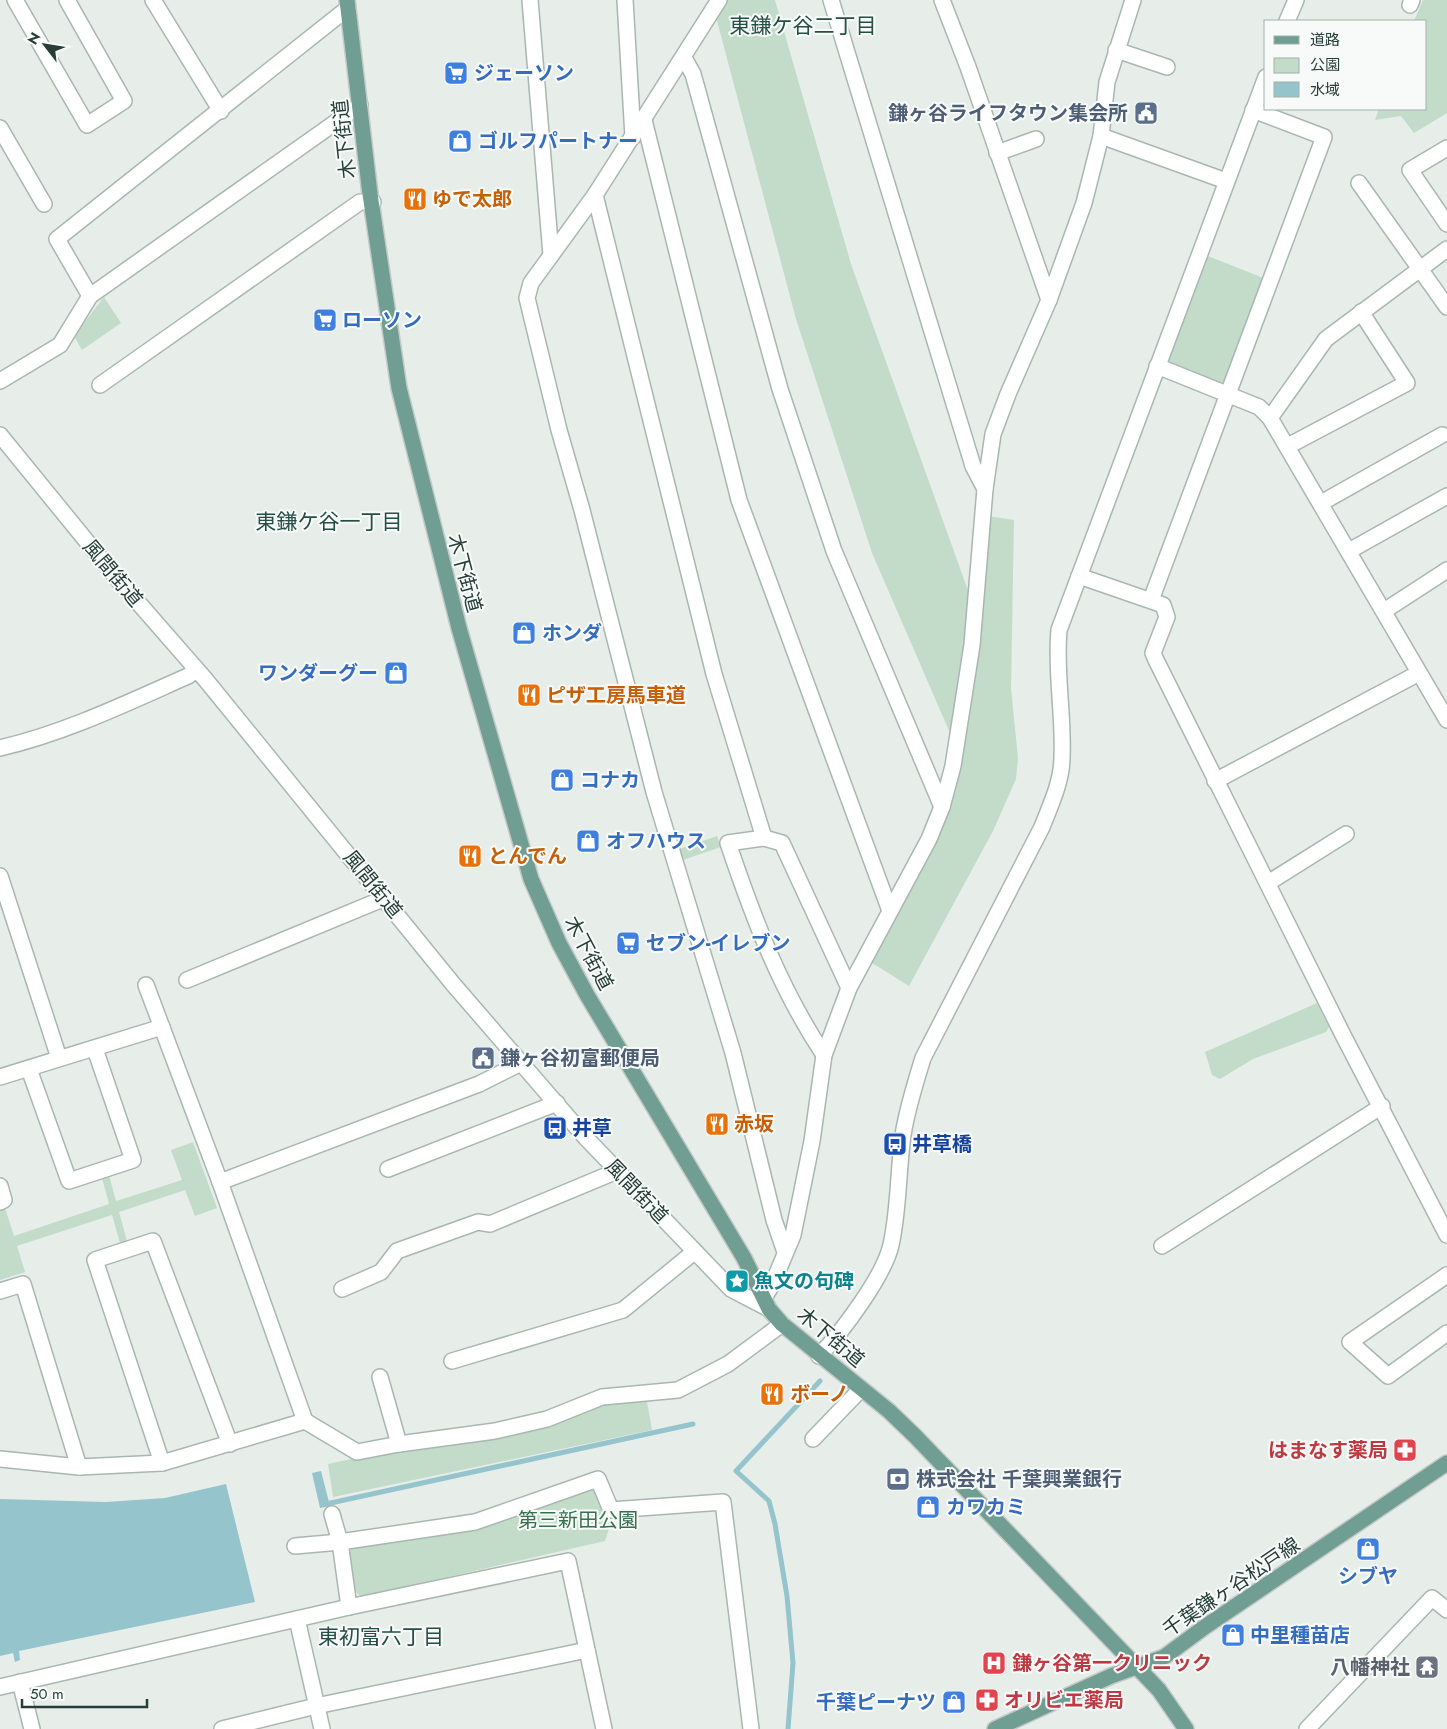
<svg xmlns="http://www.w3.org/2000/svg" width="1447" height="1729" viewBox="0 0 1447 1729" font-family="Jost,'Noto Sans JP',sans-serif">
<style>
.green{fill:#c2dcc9}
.water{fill:#95c4cc}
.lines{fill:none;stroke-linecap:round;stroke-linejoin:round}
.stream{stroke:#95c4cc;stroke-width:5}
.minor-casing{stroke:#aab6b1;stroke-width:18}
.major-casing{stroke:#c3c9c7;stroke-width:18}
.minor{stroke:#fff;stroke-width:15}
.major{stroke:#709e92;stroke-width:15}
.labels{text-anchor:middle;stroke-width:4;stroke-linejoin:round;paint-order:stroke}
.shop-label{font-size:20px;font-weight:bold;fill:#366cbe;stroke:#f7faf9;text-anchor:start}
.service-label{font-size:20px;font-weight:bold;fill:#4e5e75;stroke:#f7faf9;text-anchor:start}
.street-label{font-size:20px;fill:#273e38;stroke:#f7faf9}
.food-label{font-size:20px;font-weight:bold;fill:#c56008;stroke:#f7faf9;text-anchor:start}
.transit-label{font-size:20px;font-weight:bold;fill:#164399;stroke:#f7faf9;text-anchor:start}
.culture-label{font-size:20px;font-weight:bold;fill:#0d838f;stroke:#f7faf9;text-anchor:start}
.health-label{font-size:20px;font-weight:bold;fill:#be3a42;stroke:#f7faf9;text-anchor:start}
.park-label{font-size:20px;fill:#35714c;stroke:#f7faf9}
.worship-label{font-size:20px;font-weight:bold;fill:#5b616d;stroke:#f7faf9;text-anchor:end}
.neighbourhood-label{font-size:21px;fill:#254e44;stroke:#f7faf9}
</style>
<rect width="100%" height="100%" fill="#e7eeea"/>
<!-- green -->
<g class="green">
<path d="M726 0H775L851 264 971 599 953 740 872 553 796 319 716 17Z"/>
<path d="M1423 0H1447V113L1414 133 1401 116 1375 120 1379 109H1426V21H1414Z"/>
<path d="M1208 256 1266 279 1227 382 1221 385 1171 366 1169 359Z"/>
<path d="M104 297 121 323 82 350 74 336Z"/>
<path d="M988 516 1014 520 1011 688 1018 758 1016 779 993 831 909 986 869 961 935 837Z"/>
<path d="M717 836 721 847 683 860 679 849Z"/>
<path d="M1317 1003 1329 1027 1326 1032 1253 1059 1220 1079 1212 1075 1205 1052Z"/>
<path d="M193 1142 217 1208 195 1216 185 1190 119 1212 127 1241 120 1243 112 1215 17 1246 25 1272 0 1280V1210L5 1208 14 1236 109 1204 102 1178 109 1175 116 1201 182 1180 171 1150Z"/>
<path d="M646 1396 652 1430 333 1497 328 1464 576 1409Z"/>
<path d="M591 1485 597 1488 610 1526 605 1541 361 1597 355 1591 348 1554 353 1547Z"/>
</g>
<!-- water -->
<g class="water">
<path d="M321 1471 330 1506 320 1508 312 1473Z"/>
<path d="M226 1484 255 1602 19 1651 20 1660 15 1662 13 1653 0 1656V1499L106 1502 165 1498Z"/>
</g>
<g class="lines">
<!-- stream -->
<g class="stream">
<path d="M326 1504 693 1424"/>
<path d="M788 1729 793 1663 787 1596 775 1524 769 1501 736 1471 820 1381"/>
</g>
<!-- minor casing -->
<g class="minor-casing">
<g id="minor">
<path d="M15 0 87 125 124 101 67 0"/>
<path d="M153 0 221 111"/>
<path d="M530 0 551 255"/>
<path d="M625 0 633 137"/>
<path d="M719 0 595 195 531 283 527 298 559 430 582 510 654 792 733 1053 774 1220 785 1252"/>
<path d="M831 0 973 466 985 489"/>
<path d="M942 0 968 67 1049 300"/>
<path d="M1410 5 1412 0"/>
<path d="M1287 21 1296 0"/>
<path d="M1116 50 1167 67"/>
<path d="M684 58 693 74 780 389 834 551 942 807"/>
<path d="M644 120 739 500 890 911"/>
<path d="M0 128 44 204"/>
<path d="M1101 136 1226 181"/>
<path d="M1447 148 1410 170 1447 224"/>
<path d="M997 153 1036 139"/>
<path d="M1359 183 1447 307"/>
<path d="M595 195 714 674 764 838 728 843C753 917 780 989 824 1055"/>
<path d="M90 296 57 239 348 8"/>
<path d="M1157 366 1259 407 1270 418 1447 720"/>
<path d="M0 381 60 345 90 296 360 105"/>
<path d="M100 385 360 202H373"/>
<path d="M1270 418 1326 339 1447 249"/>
<path d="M0 435 115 576 205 679 453 984 586 1138 731 1289 769 1309"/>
<path d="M1288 446 1407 383 1361 312"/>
<path d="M1321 503 1442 435"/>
<path d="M1349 551 1447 496"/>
<path d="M1079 576 1163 605 1167 617 1153 653 1156 660 1343 1035 1447 1235"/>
<path d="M1151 600 1324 137 1253 110"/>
<path d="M1384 611 1447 570"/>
<path d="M0 748C65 733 127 703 188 676L196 670"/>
<path d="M1215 781 1419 673"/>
<path d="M764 838 782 843 849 988"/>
<path d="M0 876 59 1058"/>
<path d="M1268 883 1346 834"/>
<path d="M187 980 385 898"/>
<path d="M29 1069 69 1181 133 1160 95 1049"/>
<path d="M0 1077 162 1027"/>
<path d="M388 1169 557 1103"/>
<path d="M220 1182 479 1084 521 1063"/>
<path d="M0 1186 4 1200 0 1202"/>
<path d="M1162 1246 1382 1106"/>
<path d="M1447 1275 1350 1342 1388 1376 1447 1333"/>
<path d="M342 1289 381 1272 397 1251 478 1222 490 1224 617 1171"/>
<path d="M0 1291 23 1284 79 1467"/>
<path d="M764 1298 773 1283 793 1235 812 1141 824 1055 849 988 929 839 942 807 953 766 972 645 985 489 993 434 1008 394 1049 300 1084 203 1101 136 1107 82 1133 0"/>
<path d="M819 1356C842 1332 884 1276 891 1245 899 1209 898 1171 903 1135 907 1109 915 1084 923 1058L1042 827C1051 804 1062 781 1062 757 1064 715 1055 673 1059 630L1266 77"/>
<path d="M452 1361 623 1310 694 1252"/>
<path d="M380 1377 399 1444"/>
<path d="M305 1421 357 1452 399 1444 495 1431 547 1419 602 1397 678 1390 728 1364 782 1324"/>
<path d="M813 1439 861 1389"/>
<path d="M0 1459 79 1467 162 1463 305 1421 220 1182 146 985"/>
<path d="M162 1463 95 1260 153 1241 230 1444"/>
<path d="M332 1514 340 1542 349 1607"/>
<path d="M295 1546 340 1542 475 1522 598 1479 611 1510 723 1502 751 1729"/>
<path d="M297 1619 322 1729"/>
<path d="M20 1682 32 1729"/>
<path d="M0 1687 349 1607 568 1561 604 1729"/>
<path d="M222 1729 316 1706 587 1650"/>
<path d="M1307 1729 1432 1598 1447 1610"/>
</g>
</g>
<!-- major casing -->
<g class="major-casing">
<g id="major">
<path d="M347 0 370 194 399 388 459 628 531 879 559 943 587 995 744 1258 769 1309 782 1324 889 1411 915 1436 1138 1668 1159 1690 1186 1729"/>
<path d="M995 1729 1111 1676 1164 1657 1206 1626 1447 1463"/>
</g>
</g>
<!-- minor -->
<use href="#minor" class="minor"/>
<!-- major -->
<use href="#major" class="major"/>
</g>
<!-- icons -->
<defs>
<g id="supermarket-square" transform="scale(1.25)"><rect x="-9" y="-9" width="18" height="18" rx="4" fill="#3f7fe0" stroke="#f7faf9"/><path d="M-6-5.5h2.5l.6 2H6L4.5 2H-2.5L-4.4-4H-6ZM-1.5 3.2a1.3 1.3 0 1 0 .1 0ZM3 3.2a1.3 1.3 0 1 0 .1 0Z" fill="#fff"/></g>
<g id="civic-square" transform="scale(1.25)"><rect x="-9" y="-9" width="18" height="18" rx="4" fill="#5c6f8a" stroke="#f7faf9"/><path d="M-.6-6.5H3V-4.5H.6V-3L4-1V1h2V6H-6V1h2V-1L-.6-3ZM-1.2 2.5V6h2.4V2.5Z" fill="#fff"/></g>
<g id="shop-square" transform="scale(1.25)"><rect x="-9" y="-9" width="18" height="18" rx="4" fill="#3f7fe0" stroke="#f7faf9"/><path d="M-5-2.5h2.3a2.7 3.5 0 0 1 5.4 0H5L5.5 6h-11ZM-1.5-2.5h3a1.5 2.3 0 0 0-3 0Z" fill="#fff"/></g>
<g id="restaurant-square" transform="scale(1.25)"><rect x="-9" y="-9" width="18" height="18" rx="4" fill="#e8710a" stroke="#f7faf9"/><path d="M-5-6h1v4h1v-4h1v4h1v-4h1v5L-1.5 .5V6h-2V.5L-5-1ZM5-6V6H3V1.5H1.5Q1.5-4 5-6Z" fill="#fff"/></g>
<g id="bus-square" transform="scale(1.25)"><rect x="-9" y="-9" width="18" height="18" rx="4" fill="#1a4fb4" stroke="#f7faf9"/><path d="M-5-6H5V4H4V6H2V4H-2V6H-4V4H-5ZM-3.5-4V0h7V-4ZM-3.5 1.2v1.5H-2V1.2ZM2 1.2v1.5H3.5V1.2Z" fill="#fff"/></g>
<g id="sight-square" transform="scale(1.25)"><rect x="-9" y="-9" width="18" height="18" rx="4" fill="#0f9aa8" stroke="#f7faf9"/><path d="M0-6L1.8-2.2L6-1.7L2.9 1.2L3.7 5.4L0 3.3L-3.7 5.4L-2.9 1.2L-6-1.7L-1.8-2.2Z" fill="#fff"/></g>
<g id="pharmacy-square" transform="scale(1.25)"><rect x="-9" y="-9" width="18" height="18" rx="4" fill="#e0444e" stroke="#f7faf9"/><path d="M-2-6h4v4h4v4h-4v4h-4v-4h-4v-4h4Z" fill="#fff"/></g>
<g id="bank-square" transform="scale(1.25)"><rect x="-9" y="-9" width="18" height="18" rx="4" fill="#5c6f8a" stroke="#f7faf9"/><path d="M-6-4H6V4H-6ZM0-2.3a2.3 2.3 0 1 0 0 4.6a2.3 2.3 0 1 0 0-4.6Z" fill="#fff"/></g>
<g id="hospital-square" transform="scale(1.25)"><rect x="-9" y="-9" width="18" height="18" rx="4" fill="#e0444e" stroke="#f7faf9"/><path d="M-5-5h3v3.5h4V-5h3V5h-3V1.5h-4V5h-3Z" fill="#fff"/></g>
<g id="temple-square" transform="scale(1.25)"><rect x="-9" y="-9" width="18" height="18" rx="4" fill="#6b7280" stroke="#f7faf9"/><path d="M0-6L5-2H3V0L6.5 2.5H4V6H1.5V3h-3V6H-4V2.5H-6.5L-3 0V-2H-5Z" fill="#fff"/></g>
</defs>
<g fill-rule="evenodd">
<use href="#supermarket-square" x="456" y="73"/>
<use href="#civic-square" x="1146" y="113"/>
<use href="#shop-square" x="460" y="141"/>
<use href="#restaurant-square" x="415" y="199"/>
<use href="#supermarket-square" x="325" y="320"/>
<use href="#shop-square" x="524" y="633"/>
<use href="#shop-square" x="396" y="673"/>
<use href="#restaurant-square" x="529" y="695"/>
<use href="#shop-square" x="562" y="780"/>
<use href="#shop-square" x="588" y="841"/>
<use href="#restaurant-square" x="470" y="856"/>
<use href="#supermarket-square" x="628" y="943"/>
<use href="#civic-square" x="483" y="1058"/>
<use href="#restaurant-square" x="717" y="1124"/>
<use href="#bus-square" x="555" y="1128"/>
<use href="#bus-square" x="895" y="1144"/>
<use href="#sight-square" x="737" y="1281"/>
<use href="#restaurant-square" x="772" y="1394"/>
<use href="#pharmacy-square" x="1405" y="1450"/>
<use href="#bank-square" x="898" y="1479"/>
<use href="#shop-square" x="928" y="1507"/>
<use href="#shop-square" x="1368" y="1549"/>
<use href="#shop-square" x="1233" y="1635"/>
<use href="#hospital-square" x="994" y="1663"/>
<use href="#temple-square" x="1427" y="1667"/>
<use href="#pharmacy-square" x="987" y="1700"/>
<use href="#shop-square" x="954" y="1702"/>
</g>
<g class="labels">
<!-- shop labels -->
<g class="shop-label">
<text x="474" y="80">ジェーソン</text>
<text x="478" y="148">ゴルフパートナー</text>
<text x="342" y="327">ローソン</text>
<text x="542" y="640">ホンダ</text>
<text x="378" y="680" text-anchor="end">ワンダーグー</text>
<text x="580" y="787">コナカ</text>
<text x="606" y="848">オフハウス</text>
<text x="646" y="950">セブン-イレブン</text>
<text x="946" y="1514">カワカミ</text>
<text x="1368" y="1583" text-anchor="middle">シブヤ</text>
<text x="1250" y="1642">中里種苗店</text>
<text x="936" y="1709" text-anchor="end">千葉ピーナツ</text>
</g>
<!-- service labels -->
<g class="service-label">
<text x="1128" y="120" text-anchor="end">鎌ヶ谷ライフタウン集会所</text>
<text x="500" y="1065">鎌ヶ谷初富郵便局</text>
<text x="916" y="1486">株式会社 千葉興業銀行</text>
</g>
<!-- street labels -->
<g class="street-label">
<text transform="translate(344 139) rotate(-96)" y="7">木下街道</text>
<text transform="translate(113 573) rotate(50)" y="7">風間街道</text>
<text transform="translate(465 573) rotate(75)" y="7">木下街道</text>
<text transform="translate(373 884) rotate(51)" y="7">風間街道</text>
<text transform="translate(589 953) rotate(62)" y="7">木下街道</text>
<text transform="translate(637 1191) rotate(46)" y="7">風間街道</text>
<text transform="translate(831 1337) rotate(40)" y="7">木下街道</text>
<text transform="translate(1231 1587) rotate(-34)" y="7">千葉鎌ヶ谷松戸線</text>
</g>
<!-- food labels -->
<g class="food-label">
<text x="432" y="206">ゆで太郎</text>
<text x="546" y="702">ピザ工房馬車道</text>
<text x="488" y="863">とんでん</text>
<text x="734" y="1131">赤坂</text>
<text x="790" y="1401">ボーノ</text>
</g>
<!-- transit labels -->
<g class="transit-label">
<text x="572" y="1135">井草</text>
<text x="912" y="1151">井草橋</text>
</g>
<!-- culture labels -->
<g class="culture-label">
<text x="754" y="1288">魚文の句碑</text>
</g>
<!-- health labels -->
<g class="health-label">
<text x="1388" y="1457" text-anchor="end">はまなす薬局</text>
<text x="1012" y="1670">鎌ヶ谷第一クリニック</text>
<text x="1004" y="1707">オリビエ薬局</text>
</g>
<!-- park labels -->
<g class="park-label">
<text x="578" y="1527">第三新田公園</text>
</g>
<!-- worship labels -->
<g class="worship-label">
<text x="1410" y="1674">八幡神社</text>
</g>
<!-- neighbourhood labels -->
<g class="neighbourhood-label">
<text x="803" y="33">東鎌ケ谷二丁目</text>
<text x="329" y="529">東鎌ケ谷一丁目</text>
<text x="381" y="1644">東初富六丁目</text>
</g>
</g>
<!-- legend -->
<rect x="1264" y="20" width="162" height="90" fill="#f7faf9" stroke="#a4afac"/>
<rect x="1274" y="36" width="25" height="8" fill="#709e92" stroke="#a4afac"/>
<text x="1310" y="45" font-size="15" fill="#273e38">道路</text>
<rect x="1274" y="58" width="25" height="15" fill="#c2dcc9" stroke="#a4afac"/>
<text x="1310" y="70" font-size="15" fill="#273e38">公園</text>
<rect x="1274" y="82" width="25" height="15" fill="#95c4cc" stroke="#a4afac"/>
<text x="1310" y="95" font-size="15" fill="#273e38">水域</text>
<!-- north arrow -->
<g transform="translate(45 45) rotate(301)" stroke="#f7faf9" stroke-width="4" paint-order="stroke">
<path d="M0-4L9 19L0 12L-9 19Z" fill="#273e38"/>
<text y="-8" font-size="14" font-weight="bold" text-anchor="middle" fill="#273e38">N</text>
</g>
<!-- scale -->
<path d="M22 1699v8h125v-8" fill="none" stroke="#273e38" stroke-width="2.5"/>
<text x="30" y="1699" font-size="15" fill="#273e38" stroke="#f7faf9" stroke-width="4" paint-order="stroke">50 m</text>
</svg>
